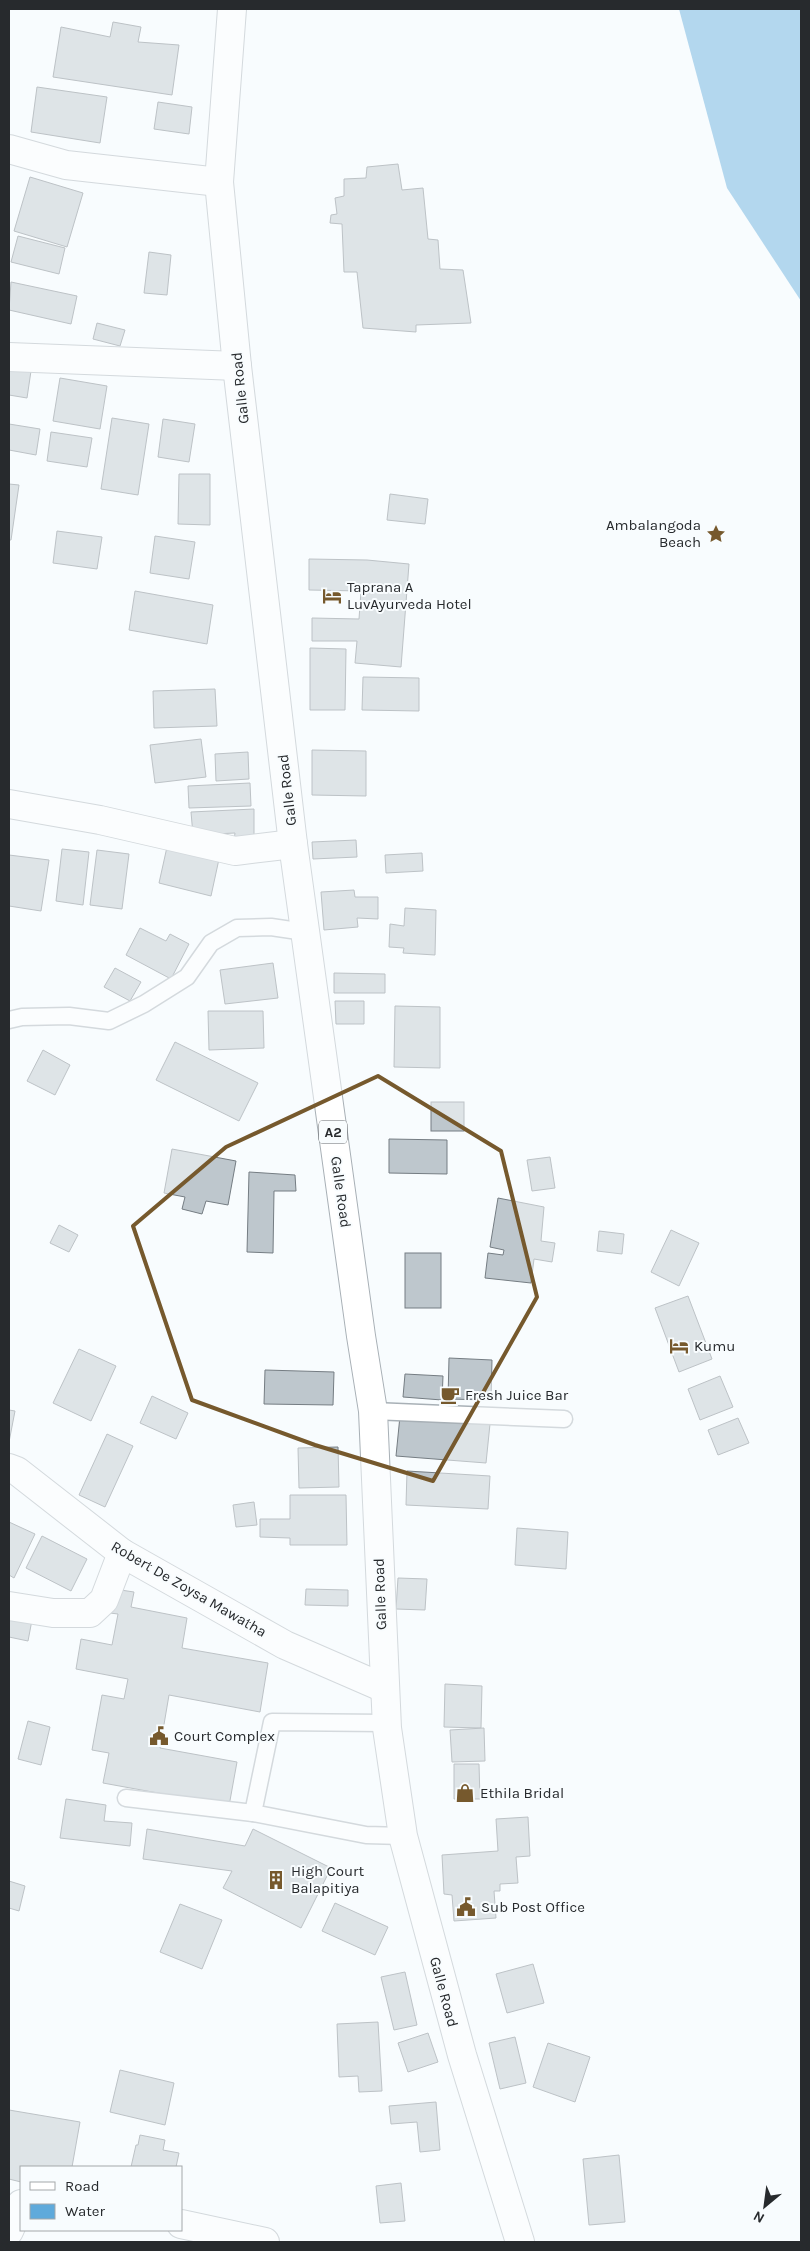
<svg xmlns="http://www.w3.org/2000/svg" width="810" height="2251" viewBox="0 0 810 2251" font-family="Karla,sans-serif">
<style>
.water{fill:#5faadb}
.building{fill:#bec7cd;stroke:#757d83}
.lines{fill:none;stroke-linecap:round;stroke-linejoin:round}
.lane-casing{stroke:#a8b0b6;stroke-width:19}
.street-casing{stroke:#a8b0b6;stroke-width:30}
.highway-casing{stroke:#a8b0b6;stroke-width:30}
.lane{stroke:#fff;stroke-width:16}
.street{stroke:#fff;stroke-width:28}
.highway{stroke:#fff;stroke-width:28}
.marked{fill:none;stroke:#76592d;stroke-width:4;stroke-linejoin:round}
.labels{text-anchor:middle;stroke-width:4;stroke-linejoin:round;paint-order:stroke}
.shield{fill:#f8fcfe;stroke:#66696c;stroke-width:1}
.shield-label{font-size:14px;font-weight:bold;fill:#272a2d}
.street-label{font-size:15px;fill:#272a2d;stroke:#f8fcfe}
.poi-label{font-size:15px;fill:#272a2d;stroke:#f8fcfe;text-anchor:start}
</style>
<rect width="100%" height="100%" fill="#f8fcfe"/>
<!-- water -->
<path class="water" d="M679 9H801V301L727 188Z"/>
<!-- building -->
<g class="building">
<path d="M113 22 141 27 138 42 179 45 172 95 53 77 61 27 110 37Z"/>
<path d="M37 87 107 97 100 143 31 132Z"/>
<path d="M158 102 192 107 189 134 154 129Z"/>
<path d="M398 164 402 190 423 188 428 239 438 240 440 269 463 270 471 323 416 325V332L363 328 357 272H344L342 224 330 223 331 215 337 214 335 198 344 196V179L366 178 367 167Z"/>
<path d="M30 177 83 193 67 247 14 231Z"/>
<path d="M18 236 65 248 59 274 11 262Z"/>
<path d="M149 252 171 255 167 295 144 293Z"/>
<path d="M11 282 77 296 71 324 9 310Z"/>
<path d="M97 323 125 330 120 346 93 339Z"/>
<path d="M9 368 31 371 27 398 9 395Z"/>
<path d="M60 378 107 386 100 429 53 421Z"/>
<path d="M112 418 149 424 138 495 101 489Z"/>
<path d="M163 419 195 424 189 462 158 457Z"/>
<path d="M9 424 40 429 36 455 9 450Z"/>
<path d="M51 432 92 438 87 467 47 461Z"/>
<path d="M179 474H210V525L178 524Z"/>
<path d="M9 484 19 485 11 540H9Z"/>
<path d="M390 494 428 499 425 524 387 520Z"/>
<path d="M57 531 102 537 97 569 53 563Z"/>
<path d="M155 536 195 542 189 579 150 573Z"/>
<path d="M309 559 367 560 409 564 401 667 355 663 357 641H312V618L359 619 361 591 309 590Z"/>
<path d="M135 591 213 605 207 644 129 630Z"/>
<path d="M310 648 346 649 345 710H310Z"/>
<path d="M363 677 419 678V711L362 710Z"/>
<path d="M215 689 217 726 154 728 153 691Z"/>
<path d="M201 739 206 777 155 783 150 745Z"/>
<path d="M312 750 366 751V796L312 795Z"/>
<path d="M248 752 249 779 216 781 215 754Z"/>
<path d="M250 783 251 806 189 808 188 786Z"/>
<path d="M254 809V841L234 840 235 833 193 835 191 812Z"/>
<path d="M356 840 357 857 313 859 312 842Z"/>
<path d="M167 847 219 859 211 896 159 883Z"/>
<path d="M62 849 89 852 83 905 56 901Z"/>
<path d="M97 850 129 854 122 909 90 905Z"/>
<path d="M422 853 423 871 386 873 385 855Z"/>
<path d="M9 855 49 860 41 911 9 906Z"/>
<path d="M354 890 355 897H378V919L357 918 358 927 324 930 321 892Z"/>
<path d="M405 908 436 910 435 955 403 953 404 948 389 947 390 924 404 926Z"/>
<path d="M140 928 166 941 170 934 189 944 171 979 126 955Z"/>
<path d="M273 963 278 998 225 1004 220 970Z"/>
<path d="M115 968 141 982 130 1001 104 987Z"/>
<path d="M334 973 385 974V993H334Z"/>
<path d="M335 1001H364V1024H336Z"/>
<path d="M395 1006 440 1007V1068L394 1067Z"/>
<path d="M208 1011H263L264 1048 209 1050Z"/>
<path d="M175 1042 258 1083 239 1121 156 1080Z"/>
<path d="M43 1050 70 1065 55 1095 27 1081Z"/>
<rect x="431" y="1102" width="33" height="29"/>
<path d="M389 1139 447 1140V1174L389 1173Z"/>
<path d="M172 1149 236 1161 228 1205 206 1201 202 1214 182 1209 185 1197 164 1193Z"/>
<path d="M550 1157 555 1188 532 1191 527 1160Z"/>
<path d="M249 1172 295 1175 296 1191H274L273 1253 247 1252Z"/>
<path d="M498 1198 544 1207 541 1241 555 1243 552 1262 534 1259 531 1283 485 1278 488 1253 503 1255 504 1250 490 1247Z"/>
<path d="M59 1225 78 1235 69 1252 50 1243Z"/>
<path d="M671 1230 699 1243 679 1286 651 1272Z"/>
<path d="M599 1231 624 1234 622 1254 597 1251Z"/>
<rect x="405" y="1253" width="36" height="55"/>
<path d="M688 1296 712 1359 679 1372 655 1308Z"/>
<path d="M79 1349 116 1366 91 1421 53 1403Z"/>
<path d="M449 1358 492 1360 491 1400 448 1399Z"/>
<path d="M265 1370 334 1372 333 1405 264 1404Z"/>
<path d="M405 1374 443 1376 442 1400 403 1397Z"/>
<path d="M720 1376 733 1407 700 1420 688 1389Z"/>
<path d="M152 1396 188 1413 176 1439 140 1423Z"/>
<path d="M9 1410 15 1411 9 1442Z"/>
<path d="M400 1416 490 1424 486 1463 396 1456Z"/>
<path d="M738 1418 749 1443 718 1455 708 1430Z"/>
<path d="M107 1434 133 1446 105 1507 79 1495Z"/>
<path d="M338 1447 339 1487 299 1488 298 1448Z"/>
<path d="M407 1471 490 1476 488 1509 406 1505Z"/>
<path d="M290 1495H346L347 1545H290V1538L260 1537V1519H290Z"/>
<path d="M254 1502 257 1525 236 1527 233 1505Z"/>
<path d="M9 1522 35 1534 14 1578 9 1575Z"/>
<path d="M517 1528 568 1532 566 1569 515 1565Z"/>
<path d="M42 1536 87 1559 71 1591 26 1568Z"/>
<path d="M398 1578 427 1579 425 1610 396 1609Z"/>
<path d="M114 1589 134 1592 131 1607 187 1618 182 1648 268 1663 260 1712 169 1695 160 1748 237 1762 229 1806 103 1783 109 1753 92 1750 102 1695 124 1699 128 1679 76 1669 81 1639 112 1645 118 1614 110 1613Z"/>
<path d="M306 1589 348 1590V1606L305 1605Z"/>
<path d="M9 1616 32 1620 28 1641 9 1637Z"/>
<path d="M445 1684 482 1686 481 1728 444 1727Z"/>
<path d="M28 1721 50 1727 41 1765 18 1759Z"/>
<path d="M484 1728 485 1761 452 1762 450 1730Z"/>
<path d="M454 1764H479L480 1799H454Z"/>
<path d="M66 1799 106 1805 104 1821 132 1823 130 1846 60 1838Z"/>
<path d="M528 1817 530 1856 516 1857 518 1883 500 1884V1891H494L496 1918 454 1921 452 1895 444 1894 442 1855 498 1851 496 1819Z"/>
<path d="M147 1829 245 1846 253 1829 331 1868 301 1928 223 1888 232 1871 143 1859Z"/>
<path d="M9 1881 25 1886 19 1911 9 1908Z"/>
<path d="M335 1903 388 1927 375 1955 322 1931Z"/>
<path d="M180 1904 222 1920 202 1969 160 1952Z"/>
<path d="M533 1964 544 2003 507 2013 496 1974Z"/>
<path d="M405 1972 417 2025 394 2030 381 1977Z"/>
<path d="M378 2022 382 2091 359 2092 358 2076 339 2077 337 2024Z"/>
<path d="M428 2033 438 2062 408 2072 398 2043Z"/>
<path d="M515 2037 526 2083 500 2089 489 2043Z"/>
<path d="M548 2043 590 2057 575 2102 533 2087Z"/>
<path d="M120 2070 174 2083 165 2125 110 2112Z"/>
<path d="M436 2102 440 2150 420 2152 417 2122 391 2124 389 2106Z"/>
<path d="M9 2110 80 2122 72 2167H21V2182L9 2179Z"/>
<path d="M140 2135 165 2140 163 2150 179 2153 176 2167H131L136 2145H138Z"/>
<path d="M619 2155 625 2222 589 2225 583 2159Z"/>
<path d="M401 2183 405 2221 380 2223 376 2186Z"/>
</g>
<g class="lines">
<!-- lane casing -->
<g class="lane-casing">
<g id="lane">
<path d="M9 1020 22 1017 69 1016 109 1021 144 1004 187 977 211 943 237 928 271 927 305 932"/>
<path d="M373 1411 564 1419"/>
<path d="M386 1723 272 1722 253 1813 366 1835 403 1836"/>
<path d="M126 1798 253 1813"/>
</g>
</g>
<!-- street casing -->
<g class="street-casing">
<g id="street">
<path d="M9 149 66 165 219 182"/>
<path d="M9 357 237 366"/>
<path d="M9 804 100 820 235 851 293 844"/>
<path d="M9 1468 17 1471 122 1553 285 1645 384 1688"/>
<path d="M9 1606 53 1613H90L104 1600 122 1553"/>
<path d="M181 2224 265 2242"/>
<path d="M9 2231 21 2204"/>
</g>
</g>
<!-- highway casing -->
<g class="highway-casing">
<path id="highway" d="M232 9 219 182 237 366 293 844 361 1336 373 1411 387 1728 403 1836 462 2055 520 2242"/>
</g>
<!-- lane -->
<use href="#lane" class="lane"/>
<!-- street -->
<use href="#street" class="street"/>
<!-- highway -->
<use href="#highway" class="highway"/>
</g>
<!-- marked area -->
<path d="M0 0H810V2251H0ZM378 1076 501 1151 537 1297 433 1481 315 1445 192 1400 133 1226 226 1147Z" fill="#f8fcfe" fill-opacity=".55" fill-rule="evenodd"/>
<path class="marked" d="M378 1076 501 1151 537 1297 433 1481 315 1445 192 1400 133 1226 226 1147Z"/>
<!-- icons -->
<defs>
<g id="sight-bare" transform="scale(1.5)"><path d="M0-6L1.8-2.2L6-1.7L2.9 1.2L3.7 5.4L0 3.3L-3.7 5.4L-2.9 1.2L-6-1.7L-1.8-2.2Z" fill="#76592d" stroke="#f8fcfe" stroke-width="2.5" paint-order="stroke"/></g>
<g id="hotel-bare" transform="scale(1.5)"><path d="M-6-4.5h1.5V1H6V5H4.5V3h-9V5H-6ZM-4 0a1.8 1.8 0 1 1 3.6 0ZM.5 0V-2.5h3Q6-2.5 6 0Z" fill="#76592d" stroke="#f8fcfe" stroke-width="2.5" paint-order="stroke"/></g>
<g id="cafe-bare" transform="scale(1.5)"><path d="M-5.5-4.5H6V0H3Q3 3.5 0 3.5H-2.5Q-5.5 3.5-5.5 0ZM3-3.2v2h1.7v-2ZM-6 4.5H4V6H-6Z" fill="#76592d" stroke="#f8fcfe" stroke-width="2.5" paint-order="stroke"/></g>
<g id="civic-bare" transform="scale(1.5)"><path d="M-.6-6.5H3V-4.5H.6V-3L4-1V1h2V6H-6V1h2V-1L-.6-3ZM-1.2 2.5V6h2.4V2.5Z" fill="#76592d" stroke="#f8fcfe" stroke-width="2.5" paint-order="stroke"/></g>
<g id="shop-bare" transform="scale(1.5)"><path d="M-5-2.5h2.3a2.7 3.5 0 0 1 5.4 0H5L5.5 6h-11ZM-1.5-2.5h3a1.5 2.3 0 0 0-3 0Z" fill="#76592d" stroke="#f8fcfe" stroke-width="2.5" paint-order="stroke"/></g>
<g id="building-bare" transform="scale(1.5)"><path d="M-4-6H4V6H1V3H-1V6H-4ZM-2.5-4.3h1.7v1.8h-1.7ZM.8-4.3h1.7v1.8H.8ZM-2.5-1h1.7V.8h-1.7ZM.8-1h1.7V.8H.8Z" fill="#76592d" stroke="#f8fcfe" stroke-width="2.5" paint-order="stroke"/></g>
</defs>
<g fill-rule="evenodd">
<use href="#sight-bare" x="716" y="534"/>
<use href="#hotel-bare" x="332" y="596"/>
<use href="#hotel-bare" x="679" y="1346"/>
<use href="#cafe-bare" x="450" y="1395"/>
<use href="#civic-bare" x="159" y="1736"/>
<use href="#shop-bare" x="465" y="1793"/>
<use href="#building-bare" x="276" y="1880"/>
<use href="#civic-bare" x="466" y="1907"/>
</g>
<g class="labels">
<!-- shield labels -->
<rect class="shield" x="319" y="1120.5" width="28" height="23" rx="4"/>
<g class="shield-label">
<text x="333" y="1137">A2</text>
</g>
<!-- street labels -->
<g class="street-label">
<text transform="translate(240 388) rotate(-96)" y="5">Galle Road</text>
<text transform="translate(287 790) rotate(-97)" y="5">Galle Road</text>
<text transform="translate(341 1192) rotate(82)" y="5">Galle Road</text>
<text transform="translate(189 1589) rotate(30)" y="5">Robert De Zoysa Mawatha</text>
<text transform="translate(380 1594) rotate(-92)" y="5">Galle Road</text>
<text transform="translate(444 1992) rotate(75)" y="5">Galle Road</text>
</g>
<!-- poi labels -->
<g class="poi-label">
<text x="701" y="530" text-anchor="end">Ambalangoda<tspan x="701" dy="17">Beach</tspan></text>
<text x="347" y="592">Taprana A<tspan x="347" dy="17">LuvAyurveda Hotel</tspan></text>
<text x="694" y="1351">Kumu</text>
<text x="465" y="1400">Fresh Juice Bar</text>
<text x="174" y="1741">Court Complex</text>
<text x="480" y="1798">Ethila Bridal</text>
<text x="291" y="1876">High Court<tspan x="291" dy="17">Balapitiya</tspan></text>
<text x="481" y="1912">Sub Post Office</text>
</g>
</g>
<!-- border -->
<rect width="810" height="2251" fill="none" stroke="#272a2d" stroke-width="20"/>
<!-- legend -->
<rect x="20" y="2166" width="162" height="65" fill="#f8fcfe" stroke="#a4a8aa"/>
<rect x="30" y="2182" width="25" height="8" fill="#ffffff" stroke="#a4a8aa"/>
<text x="65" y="2191" font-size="15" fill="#272a2d">Road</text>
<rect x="30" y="2204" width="25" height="15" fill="#5faadb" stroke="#a4a8aa"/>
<text x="65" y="2216" font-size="15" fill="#272a2d">Water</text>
<!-- north arrow -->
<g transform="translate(765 2206) rotate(209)" stroke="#f8fcfe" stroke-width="4" paint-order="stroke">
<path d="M0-4L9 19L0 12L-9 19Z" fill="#272a2d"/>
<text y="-8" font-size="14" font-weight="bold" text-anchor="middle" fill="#272a2d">N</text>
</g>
</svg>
